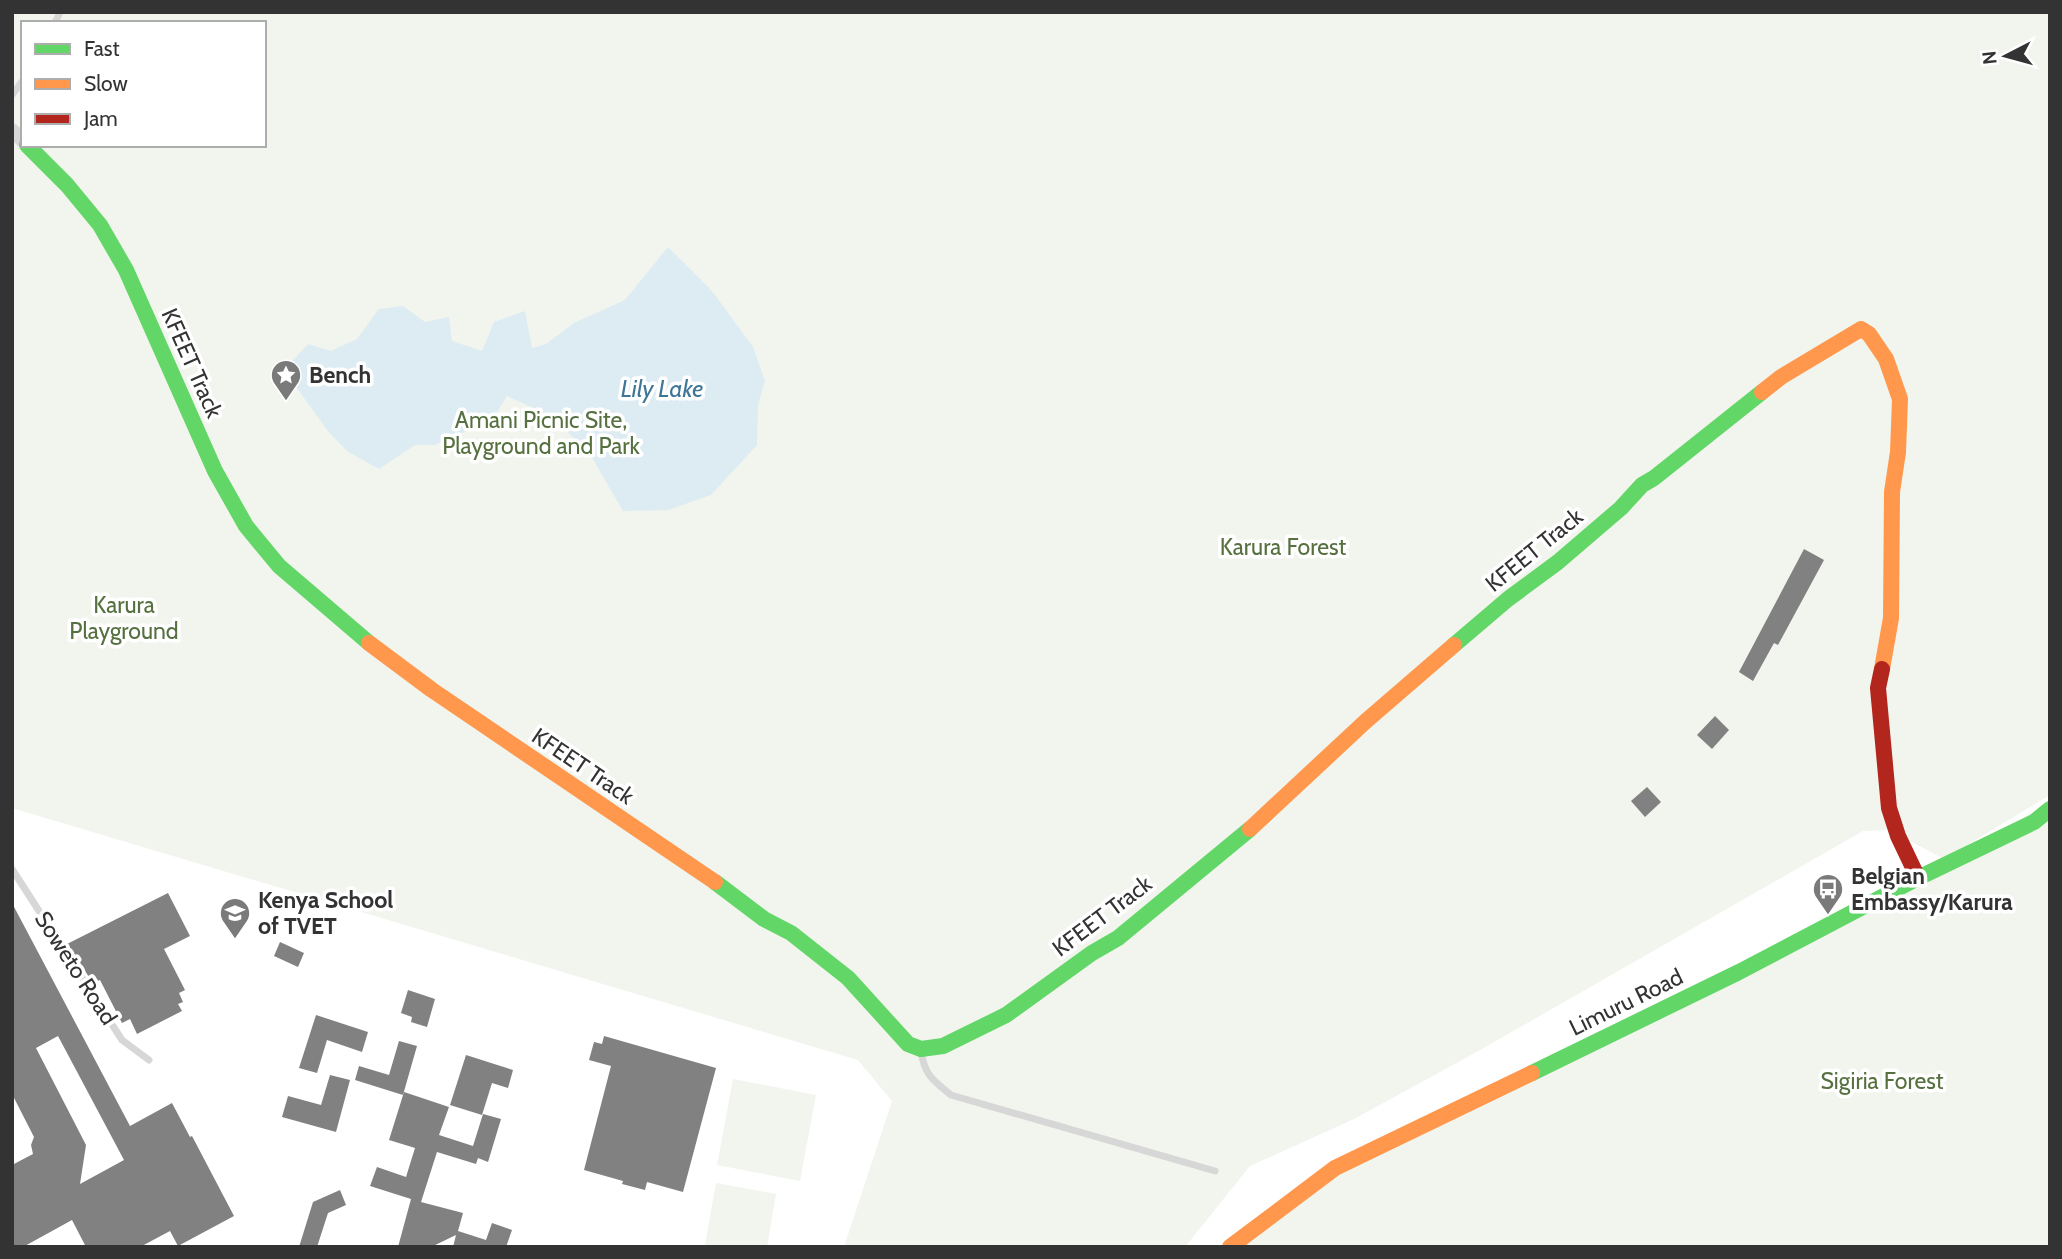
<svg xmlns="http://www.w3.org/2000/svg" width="2062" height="1259" viewBox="0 0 2062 1259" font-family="Cabin,sans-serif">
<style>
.green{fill:#f1f5ed;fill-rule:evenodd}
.water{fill:#ddebf3}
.building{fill:#818181;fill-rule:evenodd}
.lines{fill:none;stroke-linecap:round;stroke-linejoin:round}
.lane{stroke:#d7d7d7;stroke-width:7}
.street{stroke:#d7d7d7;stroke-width:14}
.fast{stroke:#63d668;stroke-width:16}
.slow{stroke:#ff974d;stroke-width:16}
.jam{stroke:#b3261e;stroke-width:16}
.labels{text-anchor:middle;stroke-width:7;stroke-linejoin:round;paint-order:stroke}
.street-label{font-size:23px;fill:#333;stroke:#fff}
.poi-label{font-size:23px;font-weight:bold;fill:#333;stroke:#fff;text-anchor:start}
.park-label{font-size:23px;fill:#56703f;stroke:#fff}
.water-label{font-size:24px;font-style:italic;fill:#3f7597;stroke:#fff}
</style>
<rect width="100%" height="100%" fill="#fff"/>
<!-- green -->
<g class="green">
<path d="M12 12H2050V795L1944 859 1889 830 1863 831 1482 1049 1354 1119 1250 1166 1185 1247H844L892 1101 858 1060 12 808ZM23 23H264V145H23Z"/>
<path d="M2050 804V1247H1227L1364 1155Z"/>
<path d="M733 1079 816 1095 800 1181 717 1165Z"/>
<path d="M716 1183 776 1194 767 1247H718L705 1245Z"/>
</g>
<!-- water -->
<path class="water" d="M668 247 712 291 753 347 765 381 758 405 757 445 711 495 668 510 623 511 590 454 551 416 507 396 492 420 435 445H415L379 469 347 451 327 430 284 370 308 344 331 351 357 339 379 309 403 306 425 322 449 317 452 341 482 351 494 322 525 311 532 348 546 344 574 323 625 300Z"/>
<!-- building -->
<g class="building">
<path d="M1804 549 1824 560 1778 645 1774 643 1753 681 1739 672Z"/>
<path d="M1715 716 1729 730 1712 749 1697 735Z"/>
<path d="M1647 787 1661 802 1645 817 1631 801Z"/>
<path d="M168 893 190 936 164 949 185 990 179 993 183 1002 178 1004 182 1011 137 1034 130 1019 122 1023 100 980 93 983 67 944Z"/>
<path d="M12 903 130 1126 172 1103 190 1137 192 1136 234 1216 178 1246 170 1231 140 1247H86L72 1220 23 1247H12V1165L33 1154 31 1145 34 1137 12 1094ZM58 1036 124 1160 80 1184 86 1145 36 1048Z"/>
<path d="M280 942 304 953 298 967 274 956Z"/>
<path d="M408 990 435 999 427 1027 411 1022 412 1017 401 1013Z"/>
<path d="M316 1015 368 1032 362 1052 327 1040 317 1073 299 1068Z"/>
<path d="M604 1036 716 1068 683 1192 647 1182 645 1190 622 1184 623 1181 584 1170 611 1066 589 1060 594 1042 602 1044Z"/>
<path d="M399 1041 417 1046 403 1095 355 1080 359 1066 389 1075Z"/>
<path d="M466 1055 513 1070 508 1088 492 1083 482 1115 450 1105Z"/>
<path d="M330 1075 350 1080 336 1132 282 1117 288 1096 321 1105Z"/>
<path d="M404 1092 449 1107 439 1135 473 1146 483 1114 501 1119 488 1162 478 1158 476 1164 437 1152 421 1202 463 1213 458 1231 486 1240 492 1223 512 1230 506 1247H453L456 1235 431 1247H398L411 1199 370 1186 377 1167 406 1177 415 1148 389 1140Z"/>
<path d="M340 1190 346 1205 328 1213 317 1247H299L313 1202Z"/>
</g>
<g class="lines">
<!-- lane -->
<g class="lane">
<path d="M55 23 60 12"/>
<path d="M12 95 23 80"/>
<path d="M12 869 122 1040 149 1060"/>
<path d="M921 1050C924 1075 933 1080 951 1095L1215 1171"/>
</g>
<!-- street -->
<path class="street" d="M12 130 23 141"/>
<!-- fast -->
<g class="fast">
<path d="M27 145 67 185 100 225 126 270 215 471 246 526 279 566 369 643"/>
<path d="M1454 645 1508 599 1558 562 1621 508 1642 485 1654 478 1762 392"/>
<path d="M715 882 764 919 791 933 848 978 908 1044 921 1049 943 1046 1006 1015 1092 953 1118 938 1250 829"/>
<path d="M1532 1073 1739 972 1918 878 2034 822 2050 809"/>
</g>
<!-- slow -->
<g class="slow">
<path d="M1762 392 1781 377 1861 329 1869 334 1886 359 1900 399 1898 452 1892 492 1891 618 1882 669"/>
<path d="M369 643 432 690 715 882"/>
<path d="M1250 829 1366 721 1454 645"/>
<path d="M1230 1247 1335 1168 1532 1073"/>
</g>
<!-- jam -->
<path class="jam" d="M1882 669 1878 688 1889 808 1898 836 1918 878"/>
</g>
<!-- icons -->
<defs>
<g id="sight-pin" transform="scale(1.575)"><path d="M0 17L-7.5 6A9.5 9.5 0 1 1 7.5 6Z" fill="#7a7a7a" stroke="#fff"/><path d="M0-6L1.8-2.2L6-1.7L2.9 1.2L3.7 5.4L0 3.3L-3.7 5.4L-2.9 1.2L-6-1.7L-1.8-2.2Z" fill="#fff"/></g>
<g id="bus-pin" transform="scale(1.575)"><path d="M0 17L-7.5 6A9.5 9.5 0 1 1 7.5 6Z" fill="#7a7a7a" stroke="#fff"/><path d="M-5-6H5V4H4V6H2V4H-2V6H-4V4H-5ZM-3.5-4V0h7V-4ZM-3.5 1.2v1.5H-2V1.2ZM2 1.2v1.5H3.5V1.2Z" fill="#fff"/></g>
<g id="university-pin" transform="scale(1.575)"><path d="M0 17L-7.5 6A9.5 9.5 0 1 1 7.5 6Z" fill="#7a7a7a" stroke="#fff"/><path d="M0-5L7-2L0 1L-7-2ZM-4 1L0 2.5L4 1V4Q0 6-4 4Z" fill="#fff"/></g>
</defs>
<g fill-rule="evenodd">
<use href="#sight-pin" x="286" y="375"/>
<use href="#bus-pin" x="1828" y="889"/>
<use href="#university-pin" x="235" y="913"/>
</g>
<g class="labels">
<!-- street labels -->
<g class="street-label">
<text transform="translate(192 363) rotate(66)" y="8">KFEET Track</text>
<text transform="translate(1534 550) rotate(-39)" y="8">KFEET Track</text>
<text transform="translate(583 766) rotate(34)" y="8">KFEET Track</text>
<text transform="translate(1102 916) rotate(-37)" y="8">KFEET Track</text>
<text transform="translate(76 968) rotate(57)" y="8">Soweto Road</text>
<text transform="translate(1626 1002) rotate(-26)" y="8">Limuru Road</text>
</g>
<!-- poi labels -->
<g class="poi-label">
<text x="309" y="383">Bench</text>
<text x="1851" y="884">Belgian<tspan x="1851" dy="26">Embassy/Karura</tspan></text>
<text x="258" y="908">Kenya School<tspan x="258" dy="26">of TVET</tspan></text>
</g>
<!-- park labels -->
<g class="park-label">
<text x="541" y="428">Amani Picnic Site,<tspan x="541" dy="26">Playground and Park</tspan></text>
<text x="1283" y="555">Karura Forest</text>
<text x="124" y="613">Karura<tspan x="124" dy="26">Playground</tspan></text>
<text x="1882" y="1089">Sigiria Forest</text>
</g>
<!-- water labels -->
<g class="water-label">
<text x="662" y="397">Lily Lake</text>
</g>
</g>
<!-- border -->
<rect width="2062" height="1259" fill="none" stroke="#333333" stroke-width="28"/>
<!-- legend -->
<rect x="21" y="21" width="245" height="126" fill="#ffffff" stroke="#adadad" stroke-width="2"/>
<rect x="35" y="44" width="35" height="10" fill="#63d668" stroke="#adadad" stroke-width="2"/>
<text x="84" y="56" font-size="21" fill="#333333">Fast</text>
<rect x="35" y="79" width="35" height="10" fill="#ff974d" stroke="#adadad" stroke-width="2"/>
<text x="84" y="91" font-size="21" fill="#333333">Slow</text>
<rect x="35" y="114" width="35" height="10" fill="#b3261e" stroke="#adadad" stroke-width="2"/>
<text x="84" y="126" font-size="21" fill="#333333">Jam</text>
<!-- north arrow -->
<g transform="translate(2006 56) rotate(264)" stroke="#ffffff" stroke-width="5" paint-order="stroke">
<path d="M0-5L12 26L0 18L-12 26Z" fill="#333333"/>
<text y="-10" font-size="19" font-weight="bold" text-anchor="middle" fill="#333333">N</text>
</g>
</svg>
